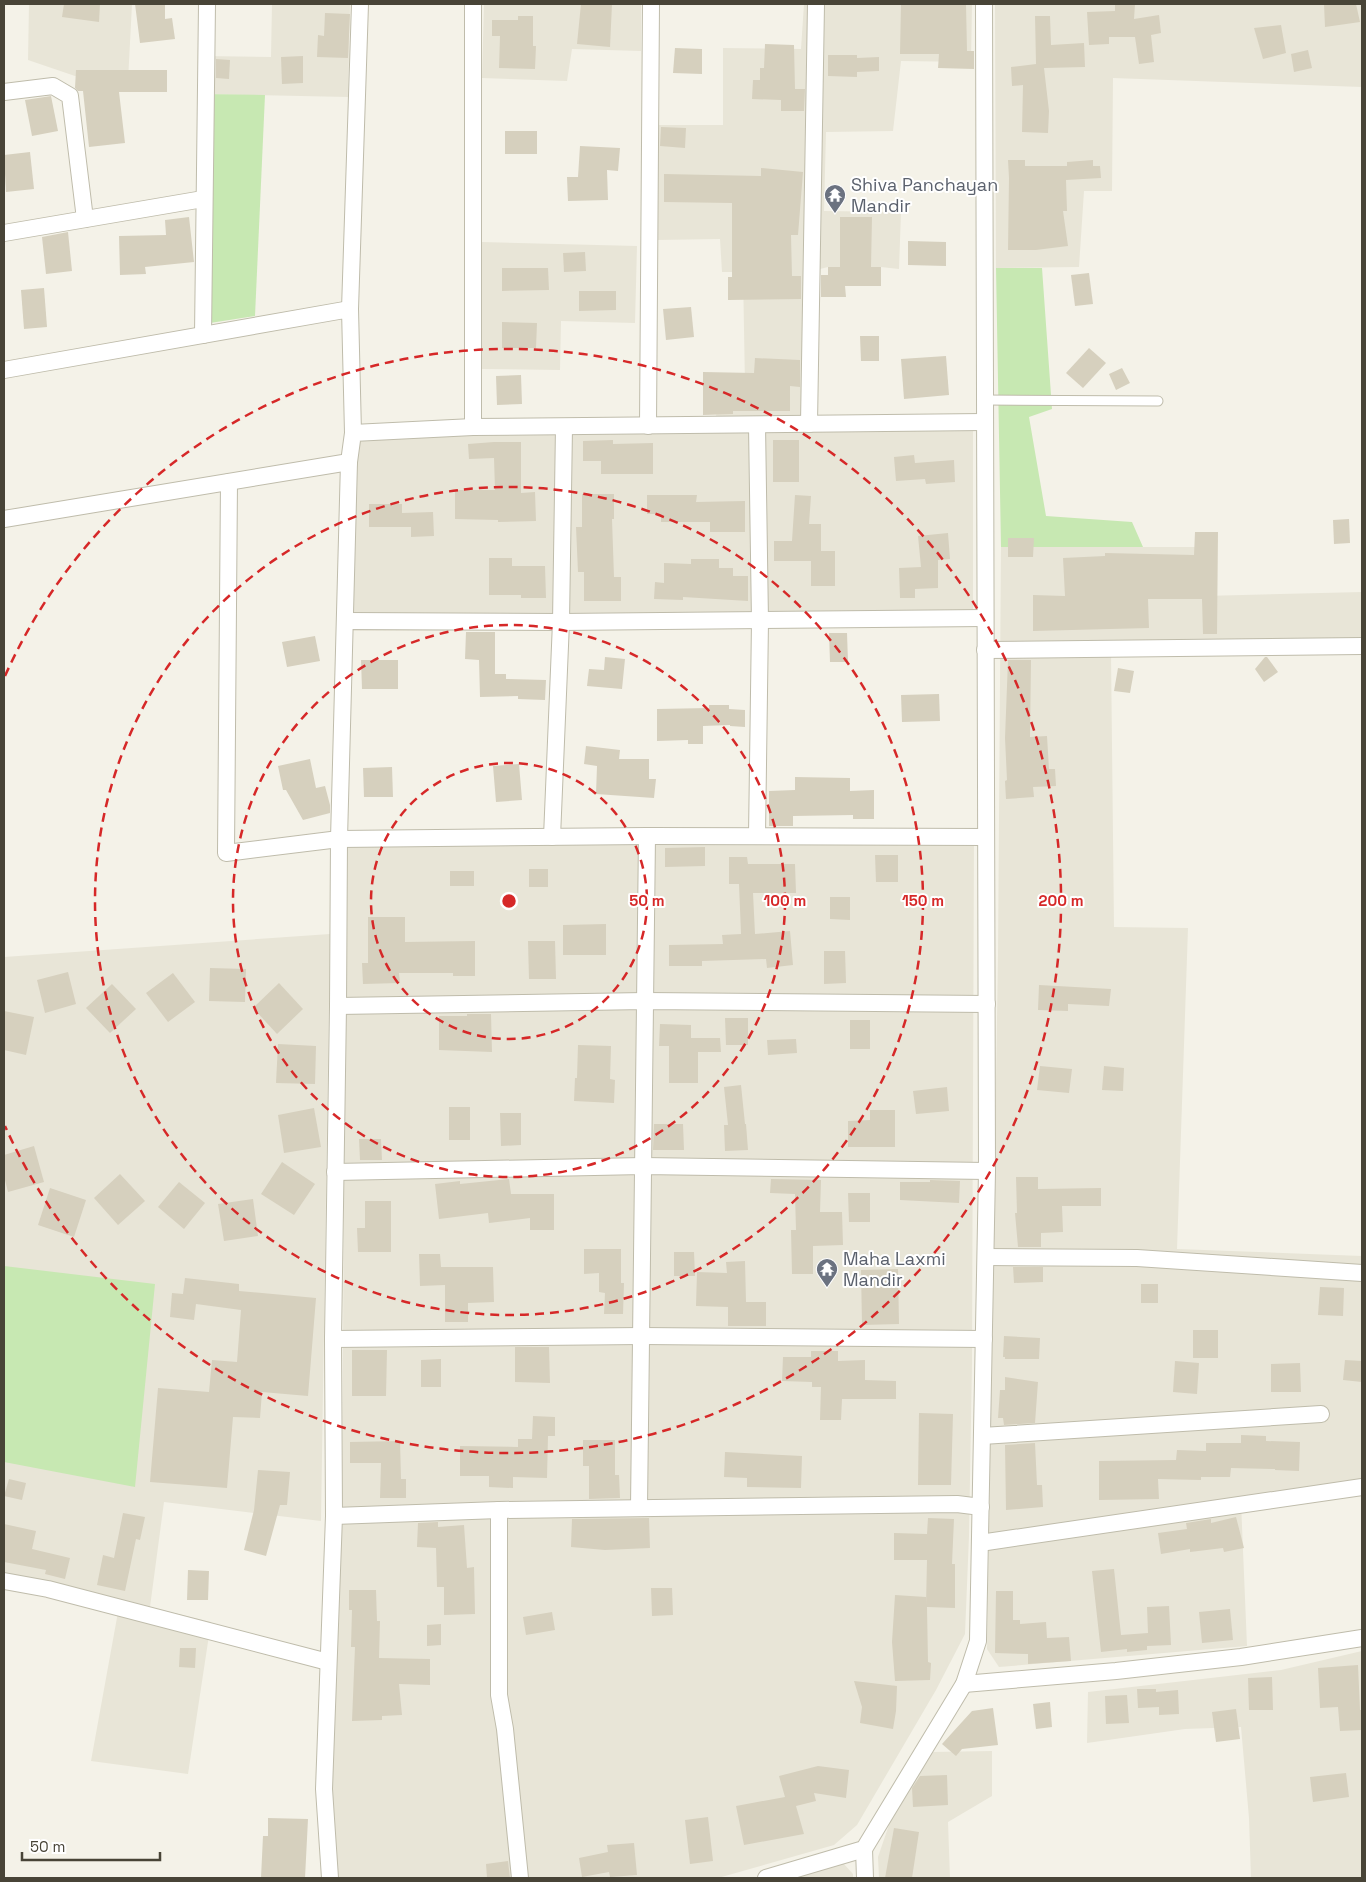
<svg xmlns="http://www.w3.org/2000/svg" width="1366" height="1882" viewBox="0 0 1366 1882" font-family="'Space Grotesk',sans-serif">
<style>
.residential{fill:#e8e5d7}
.green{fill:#c7e8b2}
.building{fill:#d6d0be}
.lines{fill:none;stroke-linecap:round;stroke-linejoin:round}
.lane-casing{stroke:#bfbcab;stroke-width:11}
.street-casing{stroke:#bfbcab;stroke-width:18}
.lane{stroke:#fff;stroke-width:9}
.street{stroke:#fff;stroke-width:16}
.ring{fill:none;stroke:#d62828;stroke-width:2.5;stroke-dasharray:9 6}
.labels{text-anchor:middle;stroke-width:4;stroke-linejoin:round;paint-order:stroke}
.worship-label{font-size:18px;fill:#5b616d;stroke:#fff;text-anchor:start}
.centre{fill:#d62828;stroke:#fff;stroke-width:2.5}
.ring-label{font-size:15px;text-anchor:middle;font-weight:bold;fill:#d62828;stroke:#fff;stroke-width:4;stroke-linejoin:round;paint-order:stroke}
</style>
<rect width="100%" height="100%" fill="#f4f2e8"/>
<!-- residential -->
<g class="residential">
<path d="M29 4H132L128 81 75 76 28 60Z"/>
<path d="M272 4H350L348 97 200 94 203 56 271 57Z"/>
<path d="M484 4H641V51L572 49 567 81 482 78Z"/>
<path d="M804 4H972L971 62 901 61 893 131 826 132 824 211 901 212 899 269 881 267H828L820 269 815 420 716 421 717 388 745 386 743 272H722L720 239 656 240 658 125H723V48L801 49Z"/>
<path d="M995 4H1362V87L1113 78 1112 191H1084L1079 267 996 268Z"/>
<path d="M482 242 637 246 635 323 561 321 560 370 482 369Z"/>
<path d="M973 430V627L350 631 349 447 369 437Z"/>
<path d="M1001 547H1197L1203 596 1362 592V651L1111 654 1114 927 1188 928 1177 1249 1362 1256V1488L1241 1502 1247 1646 999 1667 987 1649 998 955Z"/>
<path d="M348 830 974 831 972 1363 969 1536 965 1634 936 1690 857 1825 834 1845 718 1878H336L330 1791 333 1536 342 1516 346 842Z"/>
<path d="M330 934 321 1521 164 1502 150 1607 211 1622 188 1774 91 1761 120 1601 4 1576V957Z"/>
<path d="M1362 1651V1878H1251L1249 1818 1241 1727 1185 1729 1087 1743 1088 1692 1281 1670Z"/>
<path d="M992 1751V1796L948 1822 950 1878H879L878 1857 890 1822 933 1752Z"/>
<path d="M842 1862 853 1874V1878H791Z"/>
</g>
<!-- green -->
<g class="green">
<path d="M200 94 265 95 255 316 210 323Z"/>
<path d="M996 268H1042L1052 409 1029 417 1046 516 1132 522 1143 547H1001Z"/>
<path d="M4 1266 155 1284 135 1487 4 1462Z"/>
</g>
<!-- building -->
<g class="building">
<path d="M64 4H100L99 22 62 17Z"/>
<path d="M135 4H165V19L172 18 175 39 140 43Z"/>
<path d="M581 4H612L610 47 577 44Z"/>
<path d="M901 4H966L967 51H974V69L938 68 939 54H900Z"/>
<path d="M1115 4H1135L1134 19 1159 15 1161 33 1151 35 1154 62 1139 64 1135 37H1109V44L1089 45 1087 12 1115 11Z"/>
<path d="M1324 4H1356L1360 22 1325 27Z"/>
<path d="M325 13 350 14 348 58 317 57 318 35 324 36Z"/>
<path d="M518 16H533V46H536L535 69 499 68 500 36H492V20H518Z"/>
<path d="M1035 16H1050L1051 45 1084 43 1085 67 1044 68 1049 111 1048 133 1022 132 1023 85 1012 86 1011 67 1036 64Z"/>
<path d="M1281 25 1286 53 1263 59 1254 28Z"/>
<path d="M765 44 794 45 795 89H805L804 111H781V100L752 99 753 80H760V68H764Z"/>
<path d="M675 48 702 49V74L673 73Z"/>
<path d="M1308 50 1312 68 1294 72 1291 54Z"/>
<path d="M828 55H857V58L879 57V71L857 72V77L828 76Z"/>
<path d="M303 56V83L282 84 281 57Z"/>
<path d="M216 59 230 60 229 79 216 78Z"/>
<path d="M76 70H167V92H119L125 143 89 147 83 91H78L75 88Z"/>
<path d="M51 96 58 131 32 136 25 100Z"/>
<path d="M661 127 686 128 685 148 660 146Z"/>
<rect x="505" y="131" width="32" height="23"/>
<path d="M580 146 620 148 618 171 607 170 608 200 568 201 567 177H578Z"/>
<path d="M30 152 34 189 6 192 4 155Z"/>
<path d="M1008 160H1025V166H1067V162L1093 160V166H1100L1101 178 1066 180 1067 211H1063L1068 246 1036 250H1008L1009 178Z"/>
<path d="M761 168 803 172 798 235H791L792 276H801V299L728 300V277H732V203L664 202V174L761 176Z"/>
<path d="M189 217 194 262 145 267 146 274 120 275 119 236 166 235 165 220Z"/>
<path d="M840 217H872L871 267H881V286H845L846 297H821V275H828V267H840Z"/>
<path d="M68 232 72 271 46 274 42 237Z"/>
<path d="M908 241 946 242V266L908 265Z"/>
<path d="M585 252 586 271 564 272 563 253Z"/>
<path d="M502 268H548L549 290 502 291Z"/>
<path d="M1089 273 1093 304 1075 306 1071 275Z"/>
<path d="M44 288 47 327 24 329 21 290Z"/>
<path d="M579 291H616V310L579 311Z"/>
<path d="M691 307 694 337 666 340 663 309Z"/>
<path d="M502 322 537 323 536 348H502Z"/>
<path d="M860 336H879V361H861Z"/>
<path d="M1089 348 1106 363 1083 388 1066 373Z"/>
<path d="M946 356 949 395 904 399 901 359Z"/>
<path d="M755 358 800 360V387L790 386V411H733V414L703 415V372L754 373Z"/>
<path d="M1122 368 1130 383 1116 390 1109 374Z"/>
<path d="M521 375 522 404 497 405 496 376Z"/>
<path d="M613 440V444L653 443V474H601V461H583V441Z"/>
<rect x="773" y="440" width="26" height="42"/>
<path d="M494 442H521V493L535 492 536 521 498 522V520L455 519V490H495L494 458 469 459 468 444Z"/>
<path d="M914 455 915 463 954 460 955 482 926 484 925 479 896 481 894 457Z"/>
<path d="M582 494H614V519H612L614 577H621V601H584V572H578L576 527H582Z"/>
<path d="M647 495H697L696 502 745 501V532H710V522H661V514H647Z"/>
<path d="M795 495 811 496 809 524H821V551H835V586H811V561H774V541H792Z"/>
<path d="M369 504H402V513L433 512 434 536 411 537V527H369Z"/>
<path d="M1349 519 1350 543 1334 544 1333 520Z"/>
<path d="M1195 532H1218L1217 634H1203L1202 599H1148L1149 628 1033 631V595L1065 596 1063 558 1105 556V553L1194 555Z"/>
<path d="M948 533 950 559 938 560V588L915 589V598H900L899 568 921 567 918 536Z"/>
<path d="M1008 538H1034L1033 557H1008Z"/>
<path d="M489 558H512V566H545L546 598H521V595H489Z"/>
<path d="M691 559H719V568H733V576H748V601L683 597V600L654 599 655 582 664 583V563L691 564Z"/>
<path d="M466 632H495V674H506V679L546 680 545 700 518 699V696L480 697 479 660 465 659Z"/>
<path d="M829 633H847L848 662H830Z"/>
<path d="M315 636 320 661 287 667 282 642Z"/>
<path d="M605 657 625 659 622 689 587 686 589 669 604 670Z"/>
<path d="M1265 657H1267L1278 672 1264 682 1255 669Z"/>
<path d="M361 660H398V689H362Z"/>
<path d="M1008 660H1031L1030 737 1047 736 1049 769H1055L1056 786 1033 787 1034 797 1006 799 1005 781 1007 780 1005 738Z"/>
<path d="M1118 668 1134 671 1130 693 1114 691Z"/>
<path d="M939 694 940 721 902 722 901 695Z"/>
<path d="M709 705H729V709L745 710V727L730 726V725L703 726V744H688V740L657 741V709L709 708Z"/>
<path d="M586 746 620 750 619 759H649V779H656L654 798 596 794 597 766 584 764Z"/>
<path d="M310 759 316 788 325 786 330 805V813L303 820 286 790H283L278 766Z"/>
<path d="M519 764 522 800 496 802 493 766Z"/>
<path d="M392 767 393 797H364L363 768Z"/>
<path d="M795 777 850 778V791L874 790V819H853V815L793 816V826H769V791L795 790Z"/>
<path d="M705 847V866L665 867V848Z"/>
<path d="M875 855H898V882H876Z"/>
<path d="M729 857H747L748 864H795L796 893H753L755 934 790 931 793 965 767 968 766 959 702 961V966H669V945L723 944 722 935 741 934 739 884H729Z"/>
<rect x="529" y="869" width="19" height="18"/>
<rect x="450" y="871" width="24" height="15"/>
<path d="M830 897H850V920L830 919Z"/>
<path d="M368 917H405V942L475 941V976H453V973H399L400 983 363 984 362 963H368Z"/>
<path d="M606 924V955H563V925Z"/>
<path d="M528 941H555L556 979H529Z"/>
<path d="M824 951H845L846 983 824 984Z"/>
<path d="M210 968 246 969 245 1002 209 1001Z"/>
<path d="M68 972 76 1004 45 1013 37 980Z"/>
<path d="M173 973 195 1002 168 1022 146 993Z"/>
<path d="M279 983 303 1009 277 1034 253 1008Z"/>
<path d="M112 984 136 1009 110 1033 86 1008Z"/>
<path d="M1039 985 1111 989 1109 1006 1068 1004V1011L1038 1010Z"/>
<path d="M4 1011 34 1017 26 1055 4 1050Z"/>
<path d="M467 1014H491L492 1052 439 1050V1016H467Z"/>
<path d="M725 1018H748V1045H726Z"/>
<rect x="850" y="1020" width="20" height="29"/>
<path d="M660 1024 691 1025V1038H720L721 1052H698V1083H669V1046H659Z"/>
<path d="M796 1039 797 1053 768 1055 767 1040Z"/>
<path d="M278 1044 316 1046 315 1084 276 1083Z"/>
<path d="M578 1045 611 1046 610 1079 615 1080 614 1103 574 1101 575 1078H577Z"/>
<path d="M1040 1066 1072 1069 1069 1093 1037 1090Z"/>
<path d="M1104 1066 1124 1068 1123 1091 1102 1090Z"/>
<path d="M741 1085 745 1124H746L748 1150 725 1151 724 1125H728L724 1087Z"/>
<path d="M947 1087 949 1111 916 1114 913 1091Z"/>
<rect x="449" y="1107" width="21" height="33"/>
<path d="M314 1108 321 1147 284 1153 278 1115Z"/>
<path d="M870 1110H895V1147H848V1121L870 1120Z"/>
<path d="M500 1113H521V1145L501 1146Z"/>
<path d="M654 1124H683L684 1150H653Z"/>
<path d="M359 1139H381L382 1160H360Z"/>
<path d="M34 1146 44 1182 8 1192 4 1176V1155Z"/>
<path d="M282 1162 315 1184 294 1215 261 1194Z"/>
<path d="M120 1174 145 1201 118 1225 94 1198Z"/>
<path d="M1016 1177H1038V1189L1101 1188V1206H1062L1063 1232 1041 1233V1247H1018L1015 1213H1017Z"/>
<path d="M509 1179 511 1194H554V1230H530V1218L489 1223 488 1213 439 1219 435 1184 460 1181V1184Z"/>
<path d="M771 1179 821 1180 820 1212H842L843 1245 813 1246V1274H792L791 1230H796L795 1194 770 1193Z"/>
<path d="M930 1180 960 1181 959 1203 900 1200V1182H930Z"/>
<path d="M179 1182 205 1203 184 1229 158 1207Z"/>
<path d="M50 1188 86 1200 74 1237 38 1225Z"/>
<path d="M848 1193H870V1222H849Z"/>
<path d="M253 1199 258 1236 224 1241 218 1204Z"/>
<path d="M365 1201H391V1252H358L357 1228H365Z"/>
<path d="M584 1249H621V1283H624L623 1314H604L605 1293 599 1292V1273L584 1274Z"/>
<path d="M674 1252H694L695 1276H674Z"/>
<path d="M419 1254H440L441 1267H493L494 1302 468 1303V1322H445V1285L420 1286Z"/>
<path d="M745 1261 746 1302H766V1326H728V1307L696 1306 697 1272 727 1273 726 1262Z"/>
<path d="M1013 1267H1043V1282L1014 1283Z"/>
<path d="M898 1269 899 1324 862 1325 861 1270Z"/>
<path d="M185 1278 239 1284V1291L316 1298 308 1396 262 1392 260 1418 233 1417 227 1488 150 1482 158 1388 209 1392 212 1360 237 1362 241 1310 196 1304 194 1320 170 1317 172 1293 183 1294Z"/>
<rect x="1141" y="1284" width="17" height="19"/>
<path d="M1320 1287 1344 1288 1343 1316 1318 1315Z"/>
<rect x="1193" y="1330" width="25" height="28"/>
<path d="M1004 1336 1040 1338 1039 1359H1005V1357H1003Z"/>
<path d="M515 1347H549L550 1383 515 1382Z"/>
<path d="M352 1350H387L386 1396H352Z"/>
<path d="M811 1351H838V1361L865 1360V1380L896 1381V1399H842L841 1420H820L821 1387H812V1382L782 1381 783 1357H811Z"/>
<path d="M441 1359V1387H421V1360Z"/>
<path d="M1345 1360 1362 1361V1382L1343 1380Z"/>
<path d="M1175 1361 1199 1363 1197 1394 1173 1392Z"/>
<path d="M1300 1363 1301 1392H1271V1364Z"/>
<path d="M1005 1377 1038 1382 1035 1423 1004 1425 1003 1418H998L1000 1390H1005Z"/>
<path d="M919 1413 953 1414 951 1485H918Z"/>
<path d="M533 1416 555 1417V1436H548L547 1478 513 1477V1488L489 1487V1476H460V1446L518 1447V1439H532Z"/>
<path d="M1241 1435 1266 1436V1441L1300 1442 1299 1471 1275 1470V1469L1231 1468 1230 1477H1201V1480L1158 1479 1159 1499 1099 1500V1461L1176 1460 1177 1450 1206 1451V1443H1241Z"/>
<path d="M583 1440H615V1475H619L620 1498 589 1499V1466H583Z"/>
<path d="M400 1441 401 1479H406V1498H380L381 1463H350V1442Z"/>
<path d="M1035 1443 1037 1485H1042L1043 1507 1006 1510 1005 1445Z"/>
<path d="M725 1452 802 1456 801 1488 747 1487V1478L724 1477Z"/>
<path d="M258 1470 290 1472 287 1505H280L266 1556 244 1550 254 1510Z"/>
<path d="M9 1479 26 1483 22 1500 4 1496Z"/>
<path d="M123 1513 145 1517 140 1540 136 1539 125 1591 97 1585 103 1555 114 1558Z"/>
<path d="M1236 1517 1244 1548 1224 1552 1223 1548 1190 1552V1549L1161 1554 1158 1533 1187 1529 1186 1523 1211 1519V1523Z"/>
<path d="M649 1518 650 1548 605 1550 571 1547 572 1519Z"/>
<path d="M928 1518 954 1519 952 1564H955V1608L927 1607 928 1662 931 1663 930 1680 895 1681 892 1642 895 1595 926 1597V1605L927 1560H894V1533L927 1534Z"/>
<path d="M438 1522V1527L464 1525 467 1568 474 1567 475 1614 444 1615V1587H437L436 1548 417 1547 418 1523Z"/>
<path d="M4 1524 36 1531 32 1549 70 1558 65 1579 45 1574 46 1570 4 1562Z"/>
<path d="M1114 1569 1121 1635 1148 1633 1147 1607 1169 1606 1171 1645 1147 1646V1650L1127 1652V1649L1101 1652 1092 1571Z"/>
<path d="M188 1570 209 1571 208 1600H187Z"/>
<path d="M651 1588H672L673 1615 652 1616Z"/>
<path d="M349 1590H376L377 1621H380L379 1658 430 1659V1685L399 1684 402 1715 382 1716V1720L352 1721 355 1647H351L352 1610H349Z"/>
<path d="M996 1591H1013V1620H1020V1624L1046 1622 1047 1638 1069 1637 1071 1661 1028 1664V1654L995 1653Z"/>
<path d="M1230 1609 1233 1640 1202 1643 1199 1612Z"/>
<path d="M552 1612 555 1630 526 1635 523 1617Z"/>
<path d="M441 1624V1645L427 1646V1625Z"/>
<path d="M180 1648H196L195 1668 179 1667Z"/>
<path d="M1358 1665 1360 1710H1362V1730L1340 1731 1338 1707 1320 1708 1318 1668Z"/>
<path d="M1272 1677 1273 1710H1249L1248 1678Z"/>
<path d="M854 1681 897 1686 896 1711 893 1729 860 1723 862 1707Z"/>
<path d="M1137 1689H1156V1692L1178 1690 1179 1714 1159 1715V1707L1138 1708Z"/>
<path d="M1127 1695 1129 1723 1106 1724 1105 1696Z"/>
<path d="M1050 1702 1052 1727 1036 1729 1033 1704Z"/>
<path d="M993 1708 998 1745 962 1749 956 1756 942 1744 972 1711Z"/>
<path d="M1236 1709 1240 1739 1216 1742 1212 1712Z"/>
<path d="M818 1766 849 1770 846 1798 814 1793 816 1801 796 1806 804 1834 744 1845 736 1806 785 1797 779 1776Z"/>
<path d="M1346 1773 1349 1797 1313 1802 1310 1777Z"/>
<path d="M947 1775 948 1805 913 1807 912 1788 920 1776Z"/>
<path d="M708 1817 713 1861 690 1864 685 1820Z"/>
<path d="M268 1818 308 1819 305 1878H261L263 1836H268Z"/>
<path d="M894 1828 919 1832 912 1878H885Z"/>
<path d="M634 1843 637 1875 610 1877 609 1872 582 1877 579 1858 608 1852 607 1845Z"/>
<path d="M508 1861 510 1878H487L486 1864Z"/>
</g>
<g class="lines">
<!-- lane casing -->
<g class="lane-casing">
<path id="lane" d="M984 400 1158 401"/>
</g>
<!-- street casing -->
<g class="street-casing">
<g id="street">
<path d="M4 92 53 86 70 96 85 219"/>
<path d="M4 233 203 199"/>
<path d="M350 309 360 4"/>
<path d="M203 335 207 4"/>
<path d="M4 370 350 309 353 433"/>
<path d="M809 424 816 4"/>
<path d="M757 425 760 621 757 836"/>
<path d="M648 426 651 4"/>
<path d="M473 427V4"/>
<path d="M229 482 226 853 339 839 647 836 986 837"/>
<path d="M4 519 349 462 353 433 473 427 984 422"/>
<path d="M345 621 561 622 985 618"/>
<path d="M985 650 1362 646"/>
<path d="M552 837 561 622 564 427"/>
<path d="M338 1006 645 1001 987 1004"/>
<path d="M335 1172 643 1166 987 1171"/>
<path d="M986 1257 1137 1258 1362 1273"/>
<path d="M333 1339 642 1336 984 1339"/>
<path d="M982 1436 1321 1414"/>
<path d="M639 1508 647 836"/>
<path d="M499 1510V1695L505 1729 520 1878"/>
<path d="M334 1516 499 1510 957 1504 981 1507"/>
<path d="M980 1543 1362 1487"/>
<path d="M4 1581 48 1589 328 1662"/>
<path d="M964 1684 1116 1671 1241 1657 1362 1638"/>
<path d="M864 1849 865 1878"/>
<path d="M330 1878 324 1789 334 1516 333 1339 338 1006 339 839 349 462"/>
<path d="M766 1878 864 1849 964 1684 978 1641 987 1171 984 4"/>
</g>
</g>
<!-- lane -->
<use href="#lane" class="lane"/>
<!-- street -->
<use href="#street" class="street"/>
</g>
<!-- distance rings -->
<g class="ring">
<circle cx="509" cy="901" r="138"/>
<circle cx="509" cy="901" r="276"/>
<circle cx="509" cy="901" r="414"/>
<path d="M5 676A552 552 0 1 1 5 1126"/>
</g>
<!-- icons -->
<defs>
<g id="temple-pin" transform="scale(1.125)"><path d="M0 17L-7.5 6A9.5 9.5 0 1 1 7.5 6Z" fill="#6b7280" stroke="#fff"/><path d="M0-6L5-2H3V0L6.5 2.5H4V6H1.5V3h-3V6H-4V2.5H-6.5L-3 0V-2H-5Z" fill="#fff"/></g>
</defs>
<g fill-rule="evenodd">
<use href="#temple-pin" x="835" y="195"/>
<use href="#temple-pin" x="827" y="1269"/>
</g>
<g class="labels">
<!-- worship labels -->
<g class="worship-label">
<text x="851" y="191">Shiva Panchayan<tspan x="851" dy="21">Mandir</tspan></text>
<text x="843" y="1265">Maha Laxmi<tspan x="843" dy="21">Mandir</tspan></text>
</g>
</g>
<circle cx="509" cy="901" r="8" class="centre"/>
<g class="ring-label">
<text x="647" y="906">50 m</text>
<text x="785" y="906">100 m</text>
<text x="923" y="906">150 m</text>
<text x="1061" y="906">200 m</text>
</g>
<!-- border -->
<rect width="1366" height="1882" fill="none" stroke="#484437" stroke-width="10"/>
<!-- scale -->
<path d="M22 1852v8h138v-8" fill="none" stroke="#484437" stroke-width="2.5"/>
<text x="30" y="1852" font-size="15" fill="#484437" stroke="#ffffff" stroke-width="4" paint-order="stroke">50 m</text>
</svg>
